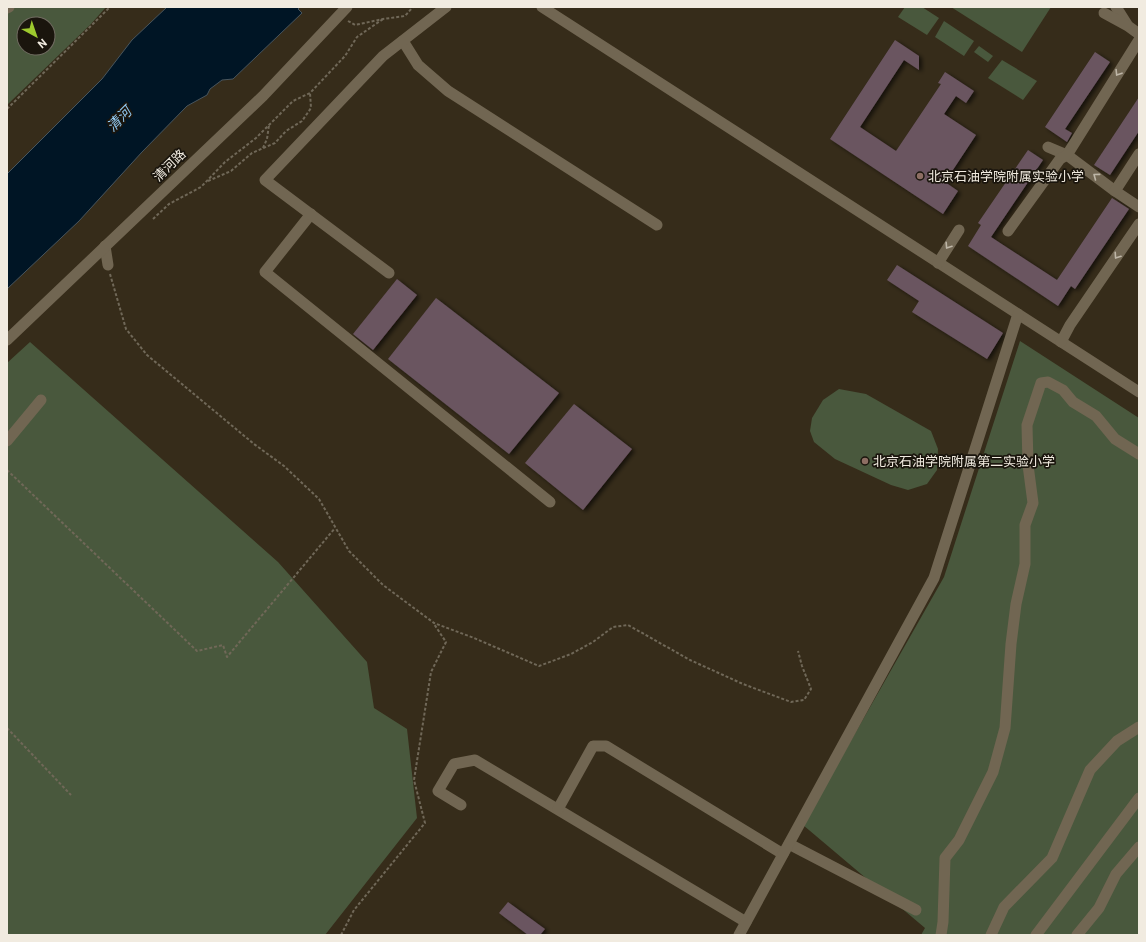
<svg xmlns="http://www.w3.org/2000/svg" width="1146" height="942" viewBox="0 0 1146 942" font-family="Roboto,'Noto Sans SC',sans-serif">
<style>
.green{fill:#49583d;fill-rule:evenodd}
.water{fill:#001525;stroke:#48555d}
.building{fill:#6a5561;filter:url(#shadow)}
.lines{fill:none;stroke-linecap:round;stroke-linejoin:round}
.path{stroke:#706858;stroke-width:2;stroke-dasharray:3 2;stroke-linecap:butt}
.minor{stroke:#716652;stroke-width:11}
.oneway{stroke:#beb6a7}
.education-dot{fill:#8d6e63;stroke:#1a150d;stroke-width:1.5}
.labels{text-anchor:middle;stroke-width:3.5;stroke-linejoin:round;paint-order:stroke}
.street-label{font-size:13px;fill:#f1ebe0;stroke:#1a150d}
.poi-label{font-size:13px;fill:#f1ebe0;stroke:#1a150d;text-anchor:start}
.water-label{font-size:14px;font-style:italic;fill:#92caf3;stroke:#1a150d}
</style>
<defs>
<filter id="shadow"><feDropShadow dx="3" dy="2" stdDeviation="2" flood-color="#0009"/></filter>
</defs>
<rect width="100%" height="100%" fill="#362c1a"/>
<!-- green -->
<g class="green">
<path d="M7 7H106L91 24 7 105ZM24 24H48V48H24Z"/>
<path d="M905 7H922L939 18 927 35 898 17Z"/>
<path d="M951 7H1051L1022 52Z"/>
<path d="M944 21 974 41 964 56 935 37Z"/>
<path d="M979 46 993 56 988 62 974 52Z"/>
<path d="M1002 60 1037 81 1023 100 988 78Z"/>
<path d="M1020 341 1139 418V935H921L925 928 803 825 944 577Z"/>
<path d="M30 342 278 562 367 662 374 708 407 729 417 818 325 935H7V363Z"/>
<path d="M839 389 866 394 931 431 938 449 937 470 927 484 908 490 891 485 835 459 814 442 810 431 812 418 823 400Z"/>
</g>
<!-- water -->
<path class="water" d="M167 7H300L298 9 302 13 233 79 222 80 210 89 207 95 187 106 142 152 79 221 7 289V174L102 79 132 40Z"/>
<!-- building -->
<g class="building">
<path d="M895 40 919 56V70L904 60 860 127 896 151 941 84 938 83 945 72 974 91 966 103 956 96 944 114 976 135 945 182 958 191 943 214 830 139Z"/>
<path d="M1095 52 1110 62 1065 129 1072 133 1067 142 1045 127Z"/>
<path d="M1139 97V131L1110 175 1094 165Z"/>
<path d="M1028 150 1043 160 991 237 1057 280 1112 198 1129 209 1075 289 1071 286 1058 306 968 246 981 225 978 223Z"/>
<path d="M897 265 1003 333 987 359 912 312 919 301 887 280Z"/>
<path d="M397 279 417 295 373 350 353 334Z"/>
<path d="M436 298 559 393 509 454 388 359Z"/>
<path d="M574 404 632 449 583 510 525 463Z"/>
<path d="M508 902 545 929 540 935H528L499 913Z"/>
</g>
<g class="lines">
<!-- path -->
<g class="path">
<path d="M348 21 355 25 383 19 405 16 413 7"/>
<path d="M7 109 110 7"/>
<path d="M263 148 267 139 269 125"/>
<path d="M208 181 231 171 252 153 275 143 286 131 302 121 311 108 310 93"/>
<path d="M153 219 169 204 201 187 225 162 256 138 293 101 310 93 345 56 357 37 383 19"/>
<path d="M110 274 126 329 147 355 254 444 284 466 319 499 349 551 383 585 434 623 474 638 539 666 571 654 593 642 613 627 628 625 690 660 743 684 791 702 804 700 811 689 802 666 798 651"/>
<path d="M7 470 197 651 223 645 227 657 335 528"/>
<path d="M7 728 71 795"/>
<path d="M341 935 354 910 425 823 414 780 431 672 446 642 434 624"/>
</g>
<!-- minor -->
<g class="minor">
<path d="M542 7 1139 392"/>
<path d="M1116 7 1128 26 1139 34"/>
<path d="M7 8 9 7"/>
<path d="M1104 13 1126 25"/>
<path d="M403 41 418 65 448 91 657 225"/>
<path d="M1048 147 1067 155 1115 191 1139 207"/>
<path d="M1115 191 1139 154"/>
<path d="M311 214 265 272 550 502"/>
<path d="M1008 231 1060 159 1067 155 1139 40"/>
<path d="M105 246 108 265"/>
<path d="M938 263 959 230"/>
<path d="M389 273 265 180 383 56 446 7"/>
<path d="M7 340 263 96 347 7"/>
<path d="M1061 342 1070 325 1139 224"/>
<path d="M7 441 41 400"/>
<path d="M461 805 438 791 454 764 475 760 746 922"/>
<path d="M558 809 593 746H606L783 854"/>
<path d="M789 844 916 910"/>
<path d="M739 935 934 578 1018 314"/>
<path d="M941 935 943 922 945 858 959 840 993 772 1005 728 1011 644 1016 604 1025 564V525L1033 503 1028 465 1027 425 1041 383 1048 382 1063 390 1073 402 1096 416 1115 439 1139 454"/>
<path d="M991 935 1004 907 1052 858 1090 770 1117 741 1139 727"/>
<path d="M1036 935 1139 798"/>
<path d="M1077 935 1099 908 1116 874 1139 847"/>
</g>
</g>
<!-- one-way arrows -->
<defs><path id="oneway-chevron" d="M-2-3.5L2.5 0L-2 3.5" fill="none" stroke-width="1.6" stroke-linecap="round" stroke-linejoin="round"/></defs>
<g class="oneway">
<use href="#oneway-chevron" transform="translate(1118 73) rotate(122)"/>
<use href="#oneway-chevron" transform="translate(1096 176) rotate(-143)"/>
<use href="#oneway-chevron" transform="translate(948 246) rotate(123)"/>
<use href="#oneway-chevron" transform="translate(1117 256) rotate(124)"/>
</g>
<!-- markers -->
<g class="education-dot">
<circle cx="920" cy="176" r="4"/>
<circle cx="865" cy="461" r="4"/>
</g>
<g class="labels">
<!-- street labels -->
<g class="street-label">
<text transform="translate(169 165) rotate(-44)" y="5">清河路</text>
</g>
<!-- poi labels -->
<g class="poi-label">
<text x="928" y="181">北京石油学院附属实验小学</text>
<text x="873" y="466">北京石油学院附属第二实验小学</text>
</g>
<!-- water labels -->
<g class="water-label">
<text transform="translate(119 119) rotate(-45)" y="5">清河</text>
</g>
</g>
<!-- border -->
<rect width="1146" height="942" fill="none" stroke="#f1ebe0" stroke-width="16"/>
<!-- north arrow -->
<g transform="translate(36 36) rotate(140)"><circle r="19" fill="#1a150d" stroke="#706b61"/>
<path d="M0-3L7 15L0 10L-7 15Z" fill="#9eca2e"/>
<text y="-6" font-size="11" font-weight="bold" text-anchor="middle" fill="#f1ebe0">N</text>
</g>
</svg>
